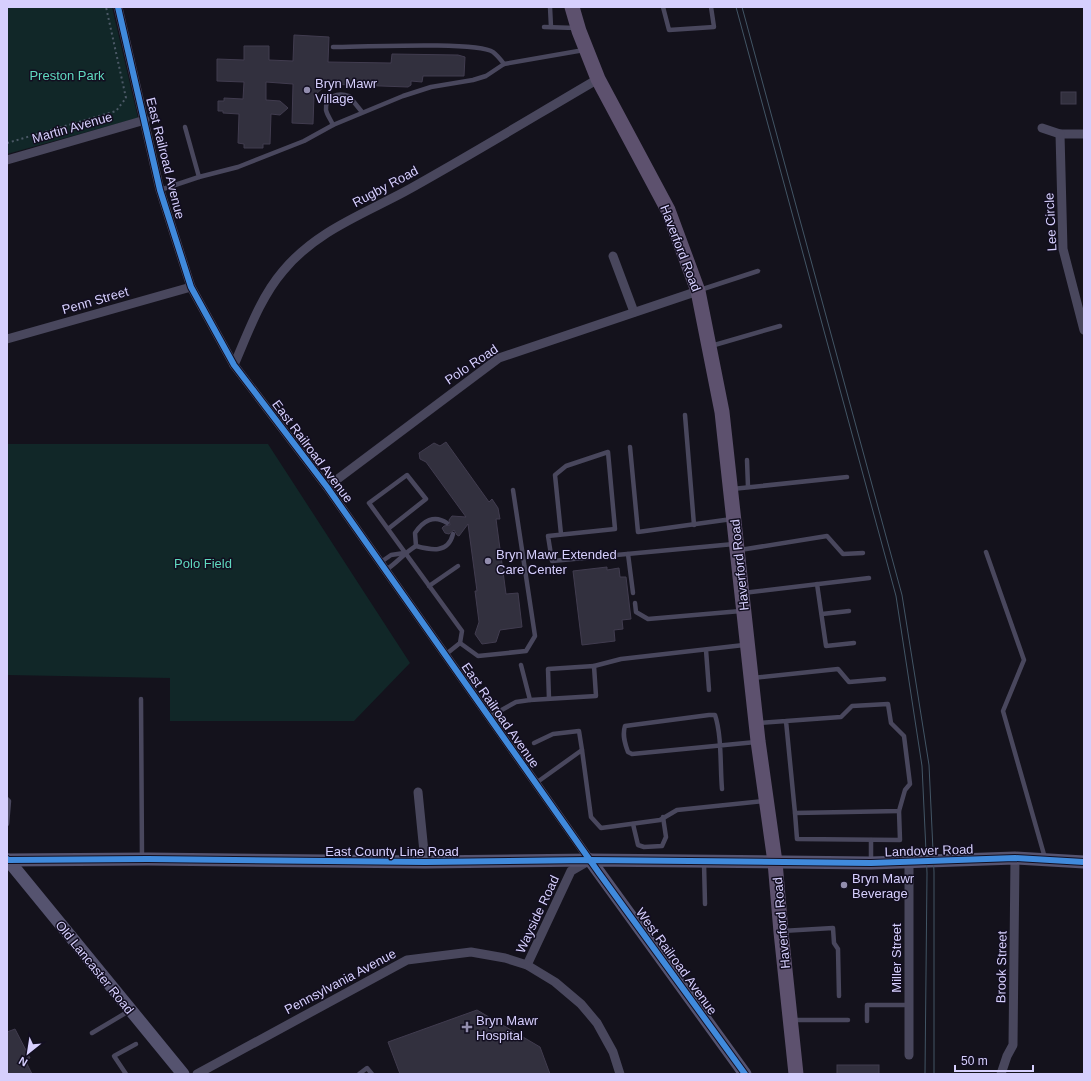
<svg xmlns="http://www.w3.org/2000/svg" width="1091" height="1081" viewBox="0 0 1091 1081" font-family="Arial,sans-serif">
<style>
.green{fill:#112728}
.building{fill:#32303e;stroke:#413c4f}
.lines{fill:none;stroke-linecap:round;stroke-linejoin:round}
.path{stroke:#4c5967;stroke-width:2;stroke-dasharray:2 3;stroke-linecap:butt}
.lane{stroke:#49475d;stroke-width:4.5}
.street{stroke:#49475d;stroke-width:9}
.secondary{stroke:#55536f;stroke-width:13}
.primary{stroke:#5d516e;stroke-width:15}
.tram{stroke:#425565;stroke-width:1}
.cycleway-casing{stroke:#120e20;stroke-width:8}
.cycleway{stroke:#408adc;stroke-width:6}
.poi-dot{fill:#928dae;stroke:#120e20;stroke-width:1.5}
.labels{text-anchor:middle;stroke-width:3;stroke-linejoin:round;paint-order:stroke}
.park-label{font-size:13px;fill:#5fd9bf;stroke:#120e20}
.poi-label{font-size:13px;fill:#d6cffd;stroke:#120e20;text-anchor:start}
.street-label{font-size:13px;fill:#d6cffd;stroke:#120e20}
</style>
<rect width="100%" height="100%" fill="#14121c"/>
<!-- green -->
<g class="green">
<path d="M7 7H112L138 118 7 154Z"/>
<path d="M7 444H268L410 663 354 721H170V678L7 675Z"/>
</g>
<!-- building -->
<g class="building">
<path d="M294 35 329 37 328 62 391 63 392 54 458 55 465 57 464 76H423L422 82 411 81V85L408 87 327 84 314 96 313 124 292 123 293 84 266 82V100L280 101 288 108 280 115 271 114 270 144H263V148H244V144L238 143 239 114 223 113V111H218V101H224V98L243 99 244 82 217 81V59L244 60V46H269V60L293 61Z"/>
<rect x="1061" y="92" width="15" height="12"/>
<path d="M446 442 489 502 492 499 498 508 500 519H496L506 594 518 593 522 627 500 630 496 642 482 644 475 634 479 622 475 591H477L468 524 459 536 457 535 454 530 449 534 445 533 442 528 444 526 450 525 449 520 452 516 466 517 426 462 420 459 419 453 434 443 440 446Z"/>
<path d="M607 567V570L619 568 620 577H626L631 619 622 620 623 629 614 630 615 641 582 645 573 571Z"/>
<path d="M477 1010 540 1047 550 1074H400L388 1042Z"/>
<path d="M15 1029 30 1058 25 1060 32 1074H7V1032Z"/>
<rect x="837" y="1065" width="42" height="9"/>
</g>
<g class="lines">
<!-- path -->
<path class="path" d="M7 143 116 111 126 98 106 7"/>
<!-- lane -->
<g class="lane">
<path d="M550 7 551 27"/>
<path d="M663 7 669 30 714 27 711 7"/>
<path d="M544 27 576 28"/>
<path d="M333 47C360 47 477 41 493 52 497 55 501 60 504 64"/>
<path d="M333 125C331 120 327 115 326 110 325 96 338 92 349 96L362 112"/>
<path d="M185 127 199 177"/>
<path d="M160 190 199 177 238 167 304 141 333 125 403 96 431 87 473 80 486 76 504 64 584 50"/>
<path d="M700 290 758 271"/>
<path d="M711 346 780 326"/>
<path d="M685 415 694 525"/>
<path d="M630 447 638 532 732 519"/>
<path d="M747 460 748 487"/>
<path d="M732 489 847 477"/>
<path d="M388 529 426 499 407 475 369 503 462 631 460 643 445 655"/>
<path d="M561 534 555 475 566 466 608 452 615 529 548 536 552 561 734 544"/>
<path d="M416 546 415 533C423 521 434 514 447 523"/>
<path d="M740 550 827 536 843 554 863 553"/>
<path d="M986 552 1024 660 1003 711 1045 858"/>
<path d="M628 554 633 593"/>
<path d="M381 562 391 555 404 553"/>
<path d="M386 570C398 562 404 553 416 546 431 550 448 554 453 534"/>
<path d="M817 584 826 646 854 643"/>
<path d="M429 586 458 566"/>
<path d="M743 593 869 578"/>
<path d="M635 603 636 612 648 619 741 611"/>
<path d="M822 614 849 611"/>
<path d="M460 643 478 656 526 651 535 636 513 490"/>
<path d="M706 650 709 690"/>
<path d="M594 666 621 659 744 645"/>
<path d="M753 678 838 669 849 682 884 679"/>
<path d="M141 699 142 858"/>
<path d="M530 700 596 696 594 666 548 669 549 699"/>
<path d="M489 717 516 702 530 700 521 665"/>
<path d="M758 723 841 717 852 706 888 704 891 723 904 736 910 784 905 790 899 811 795 813 786 721"/>
<path d="M534 743 553 734 579 731 582 750"/>
<path d="M536 783 582 750 591 817 601 828 660 820 677 810 765 801"/>
<path d="M722 789C720 767 722 736 715 715H709L625 726C622 735 625 744 628 752L632 754 756 742"/>
<path d="M7 799 9 801 7 824"/>
<path d="M795 813 797 839 900 840 899 811"/>
<path d="M633 824 638 845 644 847 662 846 666 837 663 817"/>
<path d="M871 840V862"/>
<path d="M704 863 705 904"/>
<path d="M782 931 833 928 834 943 838 949 839 996"/>
<path d="M793 1020H848"/>
<path d="M867 1021V1005H909"/>
<path d="M92 1033 129 1011"/>
<path d="M126 1074 114 1056 136 1044"/>
<path d="M359 1074 367 1068 372 1074"/>
</g>
<!-- street -->
<g class="street">
<path d="M118 7 160 190 191 287 234 365 327 487 590 860 571 871 527 965"/>
<path d="M1042 128 1060 134H1084"/>
<path d="M1060 134 1063 249 1084 330"/>
<path d="M7 160 145 120"/>
<path d="M613 256 634 312"/>
<path d="M7 339 191 287"/>
<path d="M234 365C248 333 260 298 283 271 315 232 361 215 404 192 469 156 533 117 598 79"/>
<path d="M327 487 499 358 698 291"/>
<path d="M418 792 425 862"/>
<path d="M909 862V1055"/>
<path d="M197 1074 407 960 471 952 505 958 527 965 555 982 581 1004 597 1023 613 1052 620 1074"/>
<path d="M1001 1074 1007 1056 1013 1045 1015 858"/>
</g>
<!-- secondary -->
<g class="secondary">
<path d="M8 860 148 859 425 862 590 860 871 863 1015 858 1084 862"/>
<path d="M8 860 183 1074"/>
<path d="M590 860 745 1074"/>
</g>
<!-- primary -->
<path class="primary" d="M572 7 579 31 598 79 668 210 698 291 722 412 758 741 775 862 781 932 796 1074"/>
<!-- tram -->
<g class="tram">
<path d="M736 7 896 596 922 766 927 873 925 1074"/>
<path d="M742 7 902 595 929 765 934 872V1074"/>
</g>
<!-- cycleway casing -->
<g class="cycleway-casing">
<g id="cycleway">
<path d="M118 7 160 190 191 287 234 365 327 487 599 873 745 1074"/>
<path d="M7 859 8 860 148 859 425 862 590 860 871 863 1015 858 1084 862"/>
</g>
</g>
<!-- cycleway -->
<use href="#cycleway" class="cycleway"/>
</g>
<!-- markers -->
<g class="poi-dot">
<circle cx="307" cy="90" r="4"/>
<circle cx="488" cy="561" r="4"/>
<circle cx="844" cy="885" r="4"/>
<path d="M465 1021h4v4h4v4h-4v4h-4v-4h-4v-4h4z"/>
</g>
<g class="labels">
<!-- park labels -->
<g class="park-label">
<text x="67" y="80">Preston Park</text>
<text x="203" y="568">Polo Field</text>
</g>
<!-- poi labels -->
<g class="poi-label">
<text x="315" y="88">Bryn Mawr<tspan x="315" dy="15">Village</tspan></text>
<text x="496" y="559">Bryn Mawr Extended<tspan x="496" dy="15">Care Center</tspan></text>
<text x="852" y="883">Bryn Mawr<tspan x="852" dy="15">Beverage</tspan></text>
<text x="476" y="1025">Bryn Mawr<tspan x="476" dy="15">Hospital</tspan></text>
</g>
<!-- street labels -->
<g class="street-label">
<text transform="translate(72 127) rotate(-16)" y="5">Martin Avenue</text>
<text transform="translate(166 158) rotate(76)" y="5">East Railroad Avenue</text>
<text transform="translate(385 186) rotate(-28)" y="5">Rugby Road</text>
<text transform="translate(1050 222) rotate(-93)" y="5">Lee Circle</text>
<text transform="translate(681 248) rotate(69)" y="5">Haverford Road</text>
<text transform="translate(95 300) rotate(-16)" y="5">Penn Street</text>
<text transform="translate(471 364) rotate(-34)" y="5">Polo Road</text>
<text transform="translate(313 451) rotate(53)" y="5">East Railroad Avenue</text>
<text transform="translate(739 565) rotate(-96)" y="5">Haverford Road</text>
<text transform="translate(501 715) rotate(55)" y="5">East Railroad Avenue</text>
<text transform="translate(929 850) rotate(-2)" y="5">Landover Road</text>
<text x="392" y="856">East County Line Road</text>
<text transform="translate(537 914) rotate(-65)" y="5">Wayside Road</text>
<text transform="translate(781 923) rotate(-95)" y="5">Haverford Road</text>
<text transform="translate(896 958) rotate(-90)" y="5">Miller Street</text>
<text transform="translate(677 961) rotate(54)" y="5">West Railroad Avenue</text>
<text transform="translate(95 967) rotate(51)" y="5">Old Lancaster Road</text>
<text transform="translate(1001 967) rotate(-89)" y="5">Brook Street</text>
<text transform="translate(340 981) rotate(-28)" y="5">Pennsylvania Avenue</text>
</g>
</g>
<!-- border -->
<rect width="1091" height="1081" fill="none" stroke="#d6cffd" stroke-width="16"/>
<!-- north arrow -->
<g transform="translate(28 1053) rotate(210)" stroke="#120e20" stroke-width="3" paint-order="stroke">
<path d="M0-3L7 15L0 10L-7 15Z" fill="#d6cffd"/>
<text y="-6" font-size="11" font-weight="bold" text-anchor="middle" fill="#d6cffd">N</text>
</g>
<!-- scale -->
<path d="M955 1065v6h78v-6" fill="none" stroke="#d6cffd" stroke-width="2"/>
<text x="961" y="1065" font-size="12" fill="#d6cffd" stroke="#120e20" stroke-width="3" paint-order="stroke">50 m</text>
</svg>
